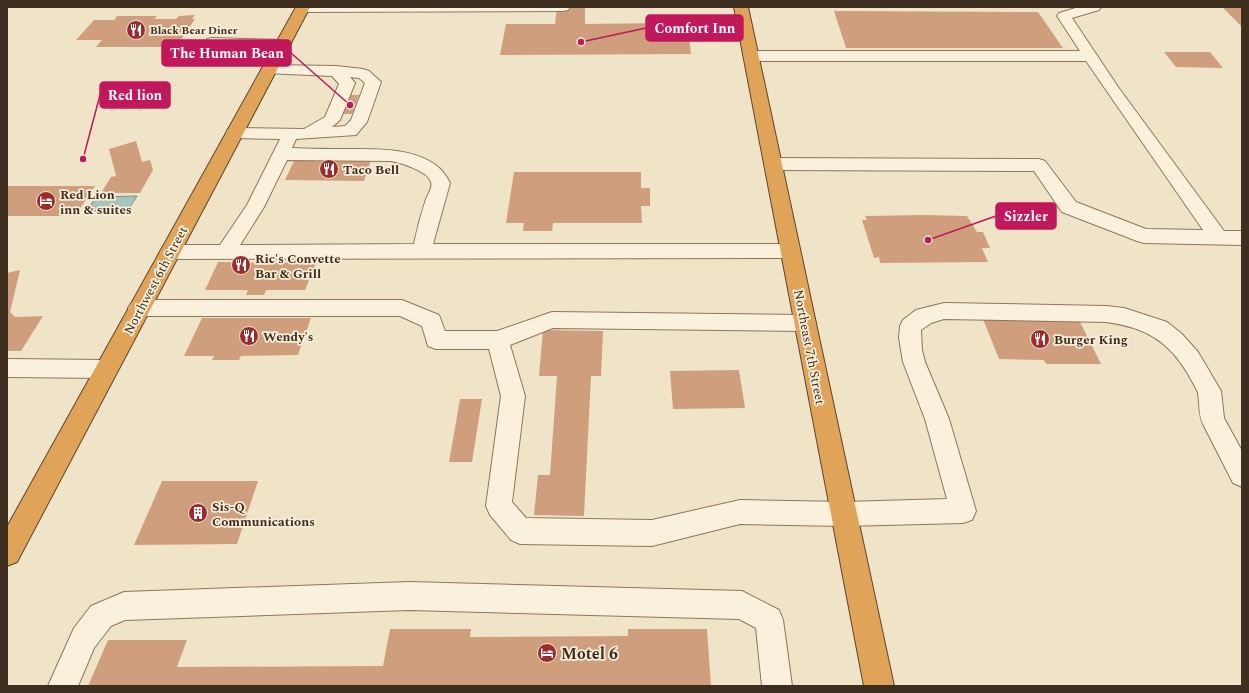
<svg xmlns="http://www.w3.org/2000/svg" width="1249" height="693" viewBox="0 0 1249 693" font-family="Spectral,serif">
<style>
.water{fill:#a9c4bc;stroke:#6f938a}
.building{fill:#cf9f7d}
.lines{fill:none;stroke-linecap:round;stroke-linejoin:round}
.minor-casing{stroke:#8d765c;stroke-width:2}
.highway-casing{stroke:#5b4430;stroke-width:2}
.minor{fill:#faf1dc;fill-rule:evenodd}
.highway{fill:#e0a458;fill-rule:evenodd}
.labels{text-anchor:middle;stroke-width:3.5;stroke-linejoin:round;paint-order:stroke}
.far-poi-label{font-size:11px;font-weight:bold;fill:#3d2e20;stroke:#f7eed8;text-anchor:start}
.poi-label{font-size:13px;font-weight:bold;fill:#3d2e20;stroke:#f7eed8;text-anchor:start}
.street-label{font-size:13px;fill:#3d2e20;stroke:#f7eed8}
.near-poi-label{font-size:16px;font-weight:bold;fill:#3d2e20;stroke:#f7eed8;text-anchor:start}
.leader{fill:none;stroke:#c2185b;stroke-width:1.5}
.callout-dot{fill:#c2185b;stroke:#f7eed8;stroke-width:1.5}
.callout{fill:#c2185b;stroke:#c2185b;stroke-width:1.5}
.callout-label{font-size:14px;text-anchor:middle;font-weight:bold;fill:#fff}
</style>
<rect width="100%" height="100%" fill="#f0e4c8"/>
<!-- water -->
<path class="water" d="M137 196 128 210 87 211 96 197Z"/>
<!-- building -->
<g class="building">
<path d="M557 7H585V24L668 23 669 26H688L691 54 500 55 506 24H555Z"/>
<path d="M1222 7H1242V27Z"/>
<path d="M834 11 1038 12 1063 48H846Z"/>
<path d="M195 15 192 19H195L176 47H96L102 40H76L94 20H114L117 16H157L154 19H176L179 16Z"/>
<path d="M1164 52H1210L1223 68 1176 67Z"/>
<path d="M348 95H359L352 114H340Z"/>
<path d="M136 141 142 162 150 160 153 170 140 193H101L111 177 116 176 109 149Z"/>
<path d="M372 157 364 181 285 180 295 159Z"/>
<path d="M514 172H641V188H650V206H641L642 223H553L552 231H523L524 223H506Z"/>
<path d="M7 186H95L75 216H7Z"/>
<path d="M925 215 967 216 977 232H983L990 248H982L988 262 880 263 879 257 874 258 862 220H867L865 216Z"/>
<path d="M218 262 316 263 305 290H266L264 295H246L248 290H205Z"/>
<path d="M20 270 10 312 15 317 43 316 21 351H7V273Z"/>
<path d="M202 318H311L298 355 241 356 239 360H212L214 356H184Z"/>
<path d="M983 319 1079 320 1101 364H1046L1044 360 999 359Z"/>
<path d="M543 330 603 331 601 376H591L584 516 534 515 538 475H550L557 376H539Z"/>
<path d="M739 370 745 408 673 409 670 371Z"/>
<path d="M460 399H482L472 462H449Z"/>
<path d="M162 481H258L237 544 134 545Z"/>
<path d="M390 629H471L470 637 628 636V629H707L711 686H88L108 640H187L177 667 383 666Z"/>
</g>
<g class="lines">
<!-- minor casing -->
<g class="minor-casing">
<g id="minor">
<path d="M296 7H570L568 10 563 11 302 12 297 11Z"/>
<path d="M1079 7H1101L1099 10 1072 18 1118 87 1224 231H1242V245L1144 243 1137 241 1062 212 1034 171 773 170 767 168 764 164 767 160 773 158 1039 159 1045 161 1076 202 1146 229 1203 230 1086 61H751L746 59 743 56 746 53 751 51H1080L1057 16 1059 13Z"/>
<path d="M212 38 283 40 288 41 290 44 288 47 283 48 207 45 205 42 207 39Z"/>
<path d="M269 65 336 66 363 69 369 71 381 82 367 122 356 135 296 139 292 148C311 149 330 149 348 149 381 149 434 147 450 183L433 244H790L797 246 800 251 797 256 790 258 170 259 163 257 160 252 163 247 170 245H220L247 205 280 139 234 138 228 137 226 133 228 129 234 128 304 129 325 117 339 84 332 76 264 73 261 70 264 67ZM350 77 359 78 365 83 351 120 345 126 332 127 340 120 355 83ZM287 160 391 161C401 163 428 171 431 182 433 187 428 194 426 199 421 214 417 229 414 244L240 245 264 207Z"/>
<path d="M139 300H402L439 315 445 331H497L552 312 805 315 813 317 816 323 813 329 805 331 553 328 510 345 525 396 512 502 526 518 652 520 740 500 844 502 947 499 925 419 903 362 899 338 900 326 903 320 916 310 944 303 1106 306 1124 308 1167 322 1182 334 1198 352 1221 391 1224 418 1242 451V487L1233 483 1204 426C1198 415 1200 405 1198 393 1196 387 1191 380 1188 374 1168 340 1144 327 1106 322L944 319 931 323 921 330 922 350 925 362 949 419 976 511 972 520 963 523 844 526 740 524 652 546 520 544 511 540 490 515 486 506 501 396 489 349H436L428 346 422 326 400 316H139L132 314 128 308 132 302Z"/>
<path d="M7 359 106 360 114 362 117 369 114 376 106 378 7 377Z"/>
<path d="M409 582 742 591 779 610 783 620 792 686H762L756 628 739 619 409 610 125 620 111 626 94 648 78 686H48L74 628 91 606 124 592Z"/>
</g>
</g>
<!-- highway casing -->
<g class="highway-casing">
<g id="highway">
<path d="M296 7H310L17 562 7 566V527Z"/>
<path d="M734 7H748L894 686H864Z"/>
</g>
</g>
<!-- minor -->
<use href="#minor" class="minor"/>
<!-- highway -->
<use href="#highway" class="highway"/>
</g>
<!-- icons -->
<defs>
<g id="restaurant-disc" transform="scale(1)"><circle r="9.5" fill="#9e2a2b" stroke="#f7eed8"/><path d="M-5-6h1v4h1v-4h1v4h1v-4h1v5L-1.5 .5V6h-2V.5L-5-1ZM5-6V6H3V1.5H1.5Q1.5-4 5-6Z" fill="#fff"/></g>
<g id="hotel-disc" transform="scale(1)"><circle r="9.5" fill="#9e2a2b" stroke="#f7eed8"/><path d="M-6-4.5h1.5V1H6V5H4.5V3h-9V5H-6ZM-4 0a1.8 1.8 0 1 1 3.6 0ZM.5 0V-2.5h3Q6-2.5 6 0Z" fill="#fff"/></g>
<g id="building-disc" transform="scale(1)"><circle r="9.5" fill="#9e2a2b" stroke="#f7eed8"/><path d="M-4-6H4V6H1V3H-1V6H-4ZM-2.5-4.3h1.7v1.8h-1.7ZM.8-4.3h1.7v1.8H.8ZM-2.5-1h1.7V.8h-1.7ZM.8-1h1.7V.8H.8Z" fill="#fff"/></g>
</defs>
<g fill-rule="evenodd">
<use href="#restaurant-disc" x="136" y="30"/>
<use href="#restaurant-disc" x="329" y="169"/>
<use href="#hotel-disc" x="46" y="201"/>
<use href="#restaurant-disc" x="241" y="265"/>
<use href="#restaurant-disc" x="249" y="336"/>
<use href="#restaurant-disc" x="1040" y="339"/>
<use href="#building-disc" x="198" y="513"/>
<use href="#hotel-disc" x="547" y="653"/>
</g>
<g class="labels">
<!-- far-poi labels -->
<g class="far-poi-label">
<text x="150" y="34">Black Bear Diner</text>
</g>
<!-- poi labels -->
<g class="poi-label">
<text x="343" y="174">Taco Bell</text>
<text x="60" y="199">Red Lion<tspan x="60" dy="15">inn &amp; suites</tspan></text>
<text x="255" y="263">Ric's Convette<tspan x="255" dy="15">Bar &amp; Grill</tspan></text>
<text x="263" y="341">Wendy's</text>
<text x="1054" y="344">Burger King</text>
<text x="212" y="511">Sis-Q<tspan x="212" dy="15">Communications</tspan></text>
</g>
<!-- street labels -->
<g class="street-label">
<text transform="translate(155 280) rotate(-62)" y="5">Northwest 6th Street</text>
<text transform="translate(810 347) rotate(79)" y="5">Northeast 7th Street</text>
</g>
<!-- near-poi labels -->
<g class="near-poi-label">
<text x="561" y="659">Motel 6</text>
</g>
</g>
<!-- callouts -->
<path class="leader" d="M581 42L646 28M350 105L291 53M83 159L100 95M928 240L996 216"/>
<g class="callout-dot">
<circle cx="581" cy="42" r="4"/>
<circle cx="350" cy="105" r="4"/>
<circle cx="83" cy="159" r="4"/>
<circle cx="928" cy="240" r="4"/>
</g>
<g class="callout">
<rect x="646" y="15" width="97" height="26" rx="4"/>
<rect x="162" y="40" width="129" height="26" rx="4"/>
<rect x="100" y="82" width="70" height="26" rx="4"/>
<rect x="996" y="203" width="60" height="26" rx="4"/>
</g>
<g class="callout-label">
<text x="695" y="33">Comfort Inn</text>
<text x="227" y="58">The Human Bean</text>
<text x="135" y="100">Red lion</text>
<text x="1026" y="221">Sizzler</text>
</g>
<!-- border -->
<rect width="1249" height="693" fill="none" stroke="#3d2e20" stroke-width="16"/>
</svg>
